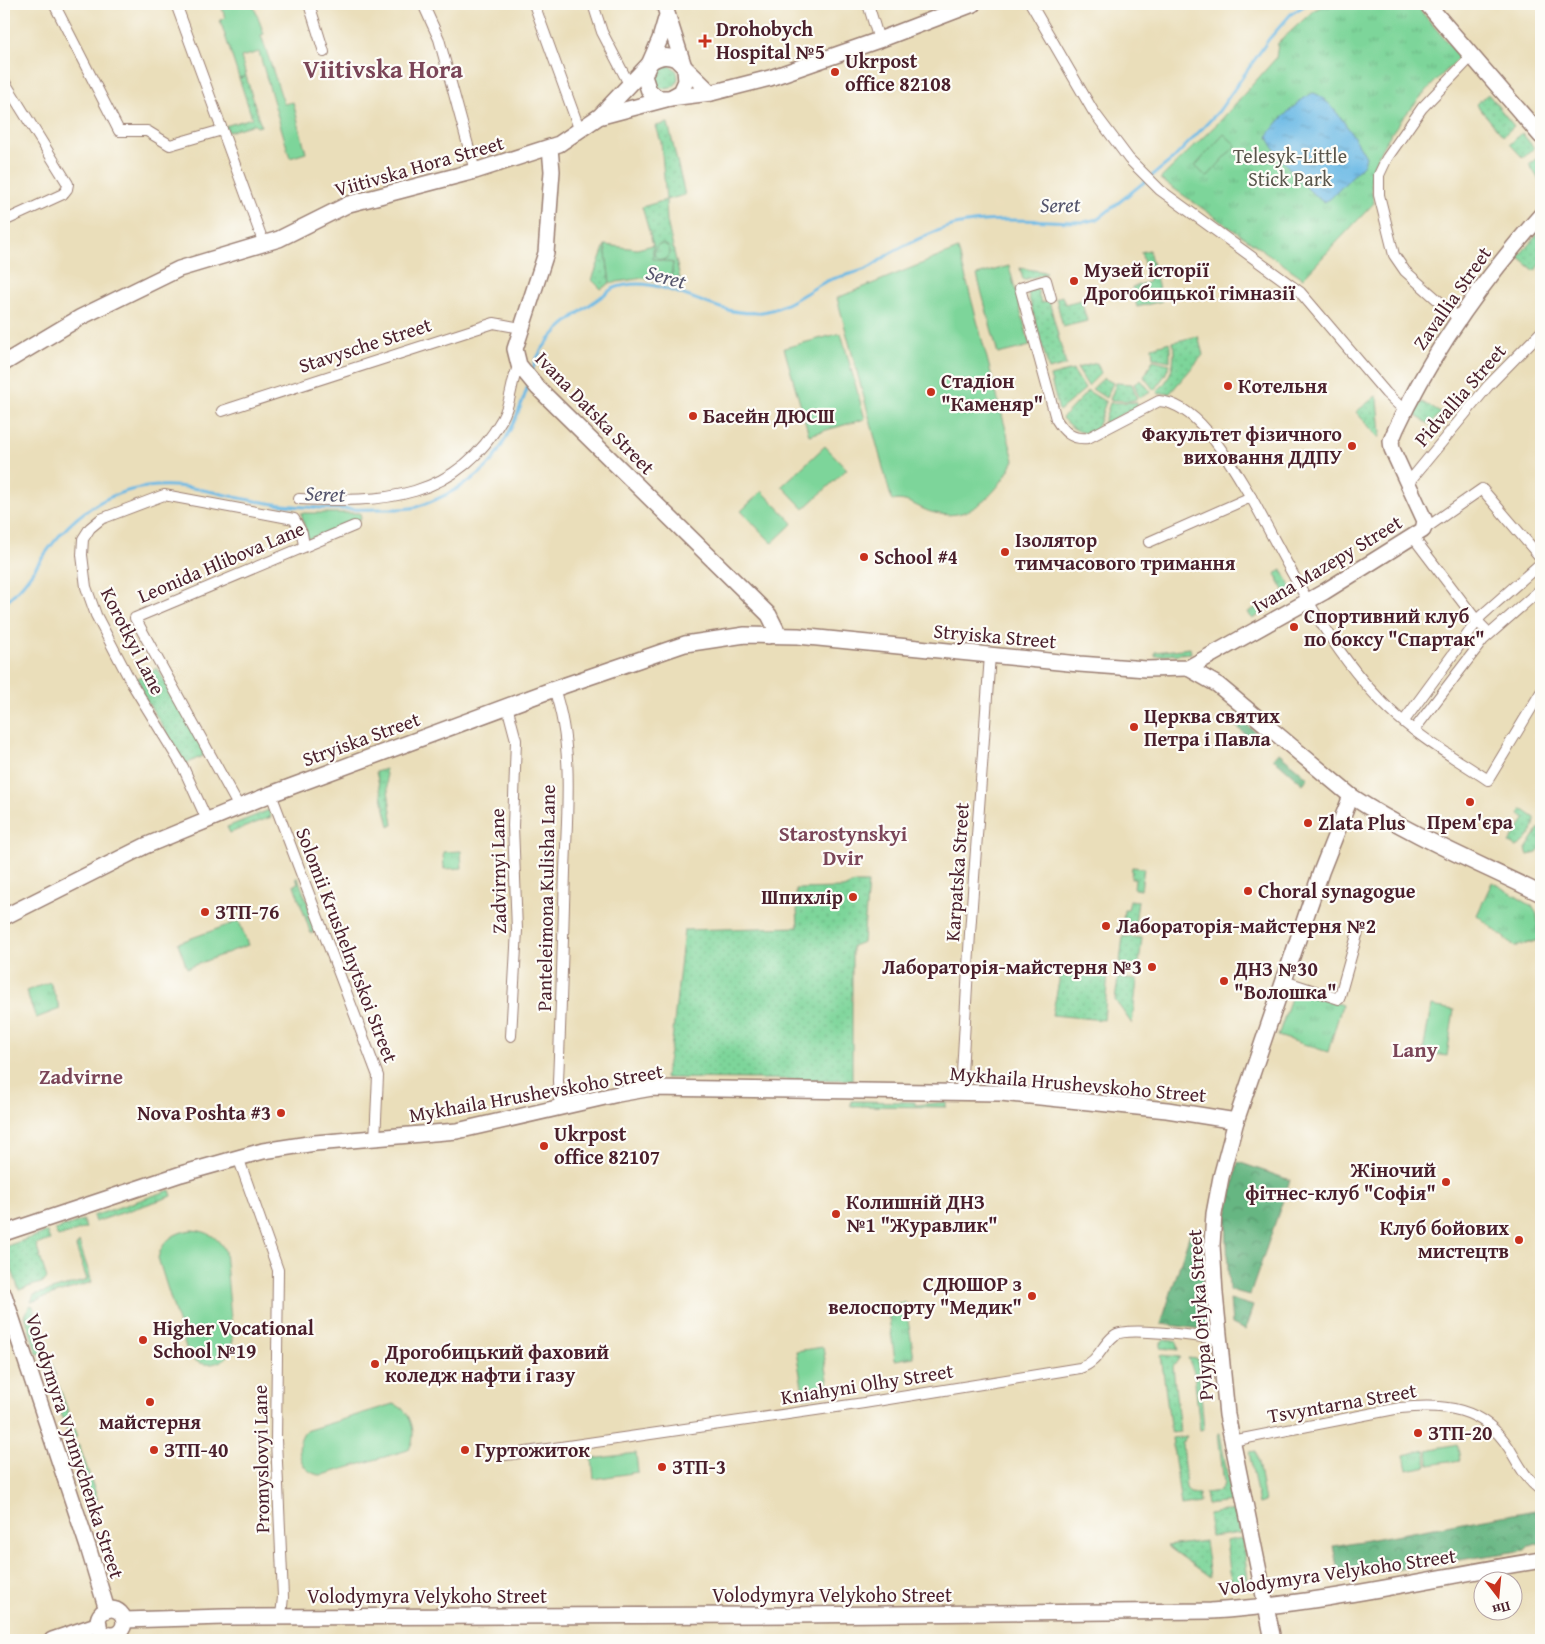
<svg xmlns="http://www.w3.org/2000/svg" width="1545" height="1644" viewBox="0 0 1545 1644" font-family="'Gentium Book Plus',serif">
<style>
.grass{fill:url(#grass-dots);stroke:#647a62}
.forest{fill:url(#forest-crowns);stroke:#586a56}
.wetland{fill:url(#wetland-marsh);stroke:#647a62}
.park{fill:url(#park-tufts);stroke:#647a62}
.garden{fill:#7dd59a;stroke:#647a62}
.water{fill:url(#water-ripples);stroke:#5a6c88}
.lines{fill:none;stroke-linecap:round;stroke-linejoin:round}
.stream{stroke:#6ab9e5;stroke-width:3}
.street-casing{stroke:#9a7e72;stroke-width:12}
.secondary-casing{stroke:#9a7e72;stroke-width:18}
.street{stroke:#fff;stroke-width:10}
.secondary{stroke:#fff;stroke-width:15}
.poi-dot{fill:#c8321e;stroke:#fdfcf7;stroke-width:2}
.labels{text-anchor:middle;stroke-width:4.5;stroke-linejoin:round;paint-order:stroke}
.poi-label{font-size:20px;font-weight:bold;fill:#4a1f2b;stroke:#fdfcf7;text-anchor:start}
.park-label{font-size:20px;fill:#59564c;stroke:#fdfcf7}
.street-label{font-size:20px;fill:#4a1f2b;stroke:#fdfcf7}
.water-label{font-size:21px;font-style:italic;fill:#55556c;stroke:#fdfcf7}
.neighbourhood-label{font-size:21px;font-weight:bold;fill:#7b4658;stroke:#fdfcf7}
.district-label{font-size:25px;font-weight:bold;fill:#7b4658;stroke:#fdfcf7}
</style>
<defs>
<pattern id="grass-dots" width="8" height="8" patternUnits="userSpaceOnUse" patternTransform="scale(1.25)"><rect width="8" height="8" fill="#7dd59a"/><path d="M2 2h.1M6 6h.1" fill="none" stroke="#6eb685" stroke-width="1.8" stroke-linecap="round"/></pattern>
<pattern id="forest-crowns" width="20" height="18" patternUnits="userSpaceOnUse" patternTransform="scale(1.25)"><rect width="20" height="18" fill="#66b682"/><path d="M2 6a3 3 0 1 1 6 0M12 15a3 3 0 1 1 6 0" fill="none" stroke="#56936b"/></pattern>
<pattern id="wetland-marsh" width="20" height="14" patternUnits="userSpaceOnUse" patternTransform="scale(1.25)"><rect width="20" height="14" fill="#7dd59a"/><path d="M1 5h8M5 5V1M11 12h8M15 12V8" fill="none" stroke="#6eb685"/></pattern>
<pattern id="park-tufts" width="24" height="20" patternUnits="userSpaceOnUse" patternTransform="scale(1.25)"><rect width="24" height="20" fill="#7dd59a"/><path d="M3 7l-1-3M5 7V3M7 7l1-3M15 17l-1-3M17 17v-4M19 17l1-3" fill="none" stroke="#6eb685"/></pattern>
<pattern id="water-ripples" width="26" height="14" patternUnits="userSpaceOnUse" patternTransform="scale(1.25)"><rect width="26" height="14" fill="#6ab9e5"/><path d="M2 4q2-2 4 0t4 0M15 11q2-2 4 0t4 0" fill="none" stroke="#5996ba"/></pattern>
</defs>
<rect width="100%" height="100%" fill="#fdfcf7"/>
<filter id="ink" filterUnits="userSpaceOnUse"><feTurbulence type="fractalNoise" baseFrequency=".02" numOctaves="2"/><feDisplacementMap in="SourceGraphic" scale="10" xChannelSelector="R" yChannelSelector="G"/><feConvolveMatrix kernelMatrix="1 2 1 2 8 2 1 2 1" color-interpolation-filters="sRGB"/></filter>
<filter id="wash" filterUnits="userSpaceOnUse"><feTurbulence type="fractalNoise" baseFrequency=".0096" numOctaves="4" result="noise"/><feDisplacementMap in="SourceGraphic" scale="20" xChannelSelector="R" yChannelSelector="G"/><feGaussianBlur stdDeviation="1.12" result="paint"/><feColorMatrix in="noise" values="0 0 0 0 0 0 0 0 0 0 0 0 0 0 0 0 0 1.4 0 .05"/><feComposite in="paint" operator="in"/></filter>
<g filter="url(#wash)">
<rect width="100%" height="100%" fill="#eadeba"/>
<!-- grass -->
<g class="grass">
<circle cx="666" cy="77" r="12"/>
<path d="M246 76 261 126 257 127 254 124 228 132 225 126 252 118 239 78Z"/>
<path d="M1488 94 1514 126 1503 136 1476 104Z"/>
<path d="M668 123 685 195 666 200 667 221 682 287 670 283 673 263 652 259 653 245 642 207 666 200 661 142 656 126Z"/>
<path d="M1522 133 1534 148 1523 158 1510 144Z"/>
<path d="M1540 156 1541 157V183L1529 164Z"/>
<path d="M1541 230V264L1535 271 1518 257Z"/>
<path d="M605 245 610 283 601 289 592 280Z"/>
<path d="M1149 250 1162 301 1137 307 1132 287 1149 282 1141 252Z"/>
<path d="M1020 268 1046 272 1045 274 1023 280Z"/>
<path d="M1037 288 1041 303 1049 301 1066 365 1049 370 1027 290Z"/>
<path d="M1062 296 1065 304 1081 300 1087 321 1063 327 1056 298Z"/>
<path d="M1198 336 1203 355 1170 393 1159 394 1157 391C1172 379 1176 360 1173 342Z"/>
<path d="M1170 342V361L1153 358 1152 347Z"/>
<path d="M1153 360 1170 364 1165 375 1154 390 1144 377Z"/>
<path d="M1097 363 1101 373 1088 386 1077 368Z"/>
<path d="M1073 370 1085 389 1059 411 1050 376Z"/>
<path d="M1104 378 1113 383 1106 398 1092 389Z"/>
<path d="M1141 380 1151 392 1139 398 1134 384Z"/>
<path d="M1116 383 1132 384 1137 399 1129 401 1110 400Z"/>
<path d="M1088 391 1106 402C1103 409 1100 422 1096 428 1085 440 1069 426 1062 418Z"/>
<path d="M1376 396 1378 399 1381 433 1379 438 1356 412Z"/>
<path d="M1136 402 1138 406 1103 424 1110 403Z"/>
<path d="M1422 402 1449 418 1447 422 1438 415 1431 425 1414 415Z"/>
<path d="M1282 570 1295 594 1252 619 1248 612 1285 592 1275 574Z"/>
<path d="M1190 648 1191 653 1155 656V652Z"/>
<path d="M157 668 208 753 186 764 134 680Z"/>
<path d="M385 769 393 825 389 826 376 772Z"/>
<path d="M1522 809 1535 818C1535 830 1527 843 1516 847L1509 843 1526 818 1519 814Z"/>
<path d="M269 810 271 817 230 833 227 827Z"/>
<path d="M1539 829 1541 830V847L1537 853 1528 855 1526 849Z"/>
<path d="M1132 867 1144 868 1141 890 1134 889 1135 878H1131Z"/>
<path d="M296 878H298L316 926 315 931 311 934 294 885 298 883Z"/>
<path d="M855 883H868L863 942 852 946V1080L665 1078 672 1041 684 930 798 927 796 889 843 888Z"/>
<path d="M1130 900 1138 901 1135 924 1123 922 1124 910H1128Z"/>
<path d="M1123 936 1142 938 1138 973 1119 971Z"/>
<path d="M1061 972 1108 974 1104 1020 1052 1015Z"/>
<path d="M1118 978 1137 980 1132 1024 1115 1000Z"/>
<path d="M851 1101 915 1102V1105L946 1102V1107L851 1106Z"/>
<path d="M170 1190 172 1196 95 1222 93 1216Z"/>
<path d="M83 1220 86 1228 58 1237 55 1230Z"/>
<path d="M47 1232 50 1240 36 1245 47 1278 44 1282 19 1290 4 1247Z"/>
<path d="M79 1242 92 1282 31 1302 34 1295 87 1280 76 1247Z"/>
<path d="M30 1305 33 1306 56 1376 49 1378 40 1353 37 1354 25 1316Z"/>
<path d="M1164 1339 1177 1342 1179 1350 1161 1348V1342Z"/>
<path d="M1161 1355 1180 1357 1173 1367 1180 1432 1171 1433Z"/>
<path d="M1188 1358 1198 1359 1204 1429 1200 1430 1194 1372Z"/>
<path d="M59 1386 77 1437 70 1439 52 1388Z"/>
<path d="M1218 1433H1220L1232 1502 1207 1505 1205 1493 1219 1491 1224 1484Z"/>
<path d="M1187 1436 1182 1443 1186 1488 1190 1493 1199 1494 1200 1503 1181 1506 1172 1438Z"/>
<path d="M79 1445 98 1500 91 1502 72 1447Z"/>
<path d="M1236 1510 1240 1533 1211 1537 1208 1514Z"/>
<path d="M1242 1538 1248 1579 1243 1586 1232 1587 1226 1541Z"/>
<path d="M1205 1541 1210 1577 1167 1546Z"/>
</g>
<!-- forest -->
<g class="forest">
<path d="M1236 716 1259 735 1253 741 1231 722Z"/>
<path d="M1278 752 1308 778 1303 784 1273 758Z"/>
<path d="M1238 1162 1290 1180 1250 1295 1229 1290 1226 1220Z"/>
<path d="M1191 1230 1201 1233 1206 1325 1202 1329 1161 1324Z"/>
<path d="M1230 1299 1253 1306 1245 1330 1232 1324Z"/>
<path d="M1541 1509V1543L1529 1546 1525 1550 1354 1576 1353 1568 1338 1571 1333 1546Z"/>
</g>
<!-- wetland -->
<circle class="wetland" cx="662" cy="252" r="8"/>
<!-- park -->
<g class="park">
<path d="M1327 4H1415L1460 57C1433 83 1380 136 1372 172 1370 182 1372 193 1374 203L1303 278 1160 179 1221 120 1276 58 1278 43 1314 10Z"/>
<path d="M461 851 462 868 444 869 443 852Z"/>
<path d="M1492 882 1532 906 1537 914 1539 940 1515 947 1477 915Z"/>
<path d="M50 982 60 1009 36 1018 26 991Z"/>
<path d="M1294 989 1342 1005 1328 1052 1278 1036Z"/>
<path d="M905 1302 914 1357 895 1360 887 1305Z"/>
<path d="M1425 1450 1428 1466 1407 1470 1404 1455Z"/>
</g>
<!-- garden -->
<g class="garden">
<path d="M221 4H253L264 34 261 35 284 104 293 102 306 153 290 158 259 52 241 57 246 76 239 78 220 20 225 18Z"/>
<path d="M1224 134 1236 145 1207 177 1195 166Z"/>
<path d="M605 245 637 249 653 245V259L673 263 670 283 643 278 610 283Z"/>
<path d="M958 249 1014 460C1000 489 973 523 935 513 919 510 909 497 892 501L837 298Z"/>
<path d="M1009 266 1030 346 998 354 977 275Z"/>
<path d="M841 333 865 419 809 435 784 348Z"/>
<path d="M825 446 847 469 804 509 782 486Z"/>
<path d="M762 491 793 523 772 543 741 511Z"/>
<path d="M301 513H360L361 519 308 539Z"/>
<path d="M239 921 248 945 187 968 178 943Z"/>
<path d="M1431 1006 1454 1010 1447 1056 1423 1052Z"/>
<path d="M192 1230C208 1231 218 1237 225 1251L233 1341 226 1358C213 1367 199 1367 188 1354L158 1258C162 1241 174 1232 192 1230Z"/>
<path d="M823 1347 830 1393 804 1398 796 1351Z"/>
<path d="M393 1404C411 1408 419 1437 408 1450L323 1475C300 1476 293 1446 305 1431Z"/>
<path d="M1457 1444 1460 1460 1430 1465 1427 1450Z"/>
<path d="M1256 1451 1265 1502 1259 1504 1249 1452Z"/>
<path d="M636 1453 638 1472 594 1479 592 1459Z"/>
</g>
<!-- water -->
<path class="water" d="M1313 93C1329 95 1358 142 1366 157L1364 164 1330 199 1324 202C1313 198 1270 149 1268 136 1273 125 1302 97 1313 93Z"/>
<g class="lines">
<!-- stream -->
<g class="stream">
<path d="M532 371C542 334 582 311 612 289 662 268 710 320 762 312 785 309 807 291 827 281 841 275 857 274 870 267 877 263 883 258 889 254 909 243 933 231 955 225 992 216 1045 222 1084 222L1098 219 1173 159 1219 111 1269 39 1291 14 1307 4"/>
<path d="M4 603C22 589 32 572 45 554 66 524 94 499 131 490 176 479 207 492 250 500 293 508 334 510 378 509 390 509 404 510 416 507 439 500 478 480 493 460 507 439 521 409 528 385"/>
</g>
</g>
</g>
<g filter="url(#ink)">
<g class="lines">
<!-- street casing -->
<g class="street-casing">
<g id="street">
<path d="M54 4 119 131H147L170 145 222 130"/>
<path d="M176 4 264 244"/>
<path d="M309 4 324 52"/>
<path d="M423 4 439 39 475 171"/>
<path d="M534 4 580 131"/>
<path d="M593 4 602 32 630 86"/>
<path d="M868 4 879 40"/>
<path d="M1031 4 1093 111 1129 159 1160 190 1300 292 1386 393 1404 410"/>
<path d="M4 81 68 184 67 189 63 194 4 221"/>
<path d="M1051 298 1046 280 1020 288 1056 419C1064 432 1072 440 1088 438L1159 401C1200 404 1231 465 1251 497"/>
<path d="M1458 318 1405 271 1394 255 1379 195V175L1387 158 1422 108 1473 55"/>
<path d="M222 411 494 323 521 328"/>
<path d="M1408 483 1488 386 1541 332"/>
<path d="M299 499C382 503 457 500 502 419 512 402 510 382 519 365"/>
<path d="M1423 530 1482 489 1541 558"/>
<path d="M1413 537 1477 621 1489 633"/>
<path d="M1149 542 1251 497C1292 571 1327 649 1389 709 1418 737 1455 758 1488 780L1541 692"/>
<path d="M554 689C574 746 567 811 565 871 563 941 561 1011 558 1081L560 1109"/>
<path d="M507 706 516 740 513 826 517 930 511 1036"/>
<path d="M1404 721 1481 616 1541 563"/>
<path d="M1414 730 1483 640 1541 589"/>
<path d="M271 794 378 1076 375 1140"/>
<path d="M239 807 135 618 354 526"/>
<path d="M207 820 183 767 131 682 96 615 86 587 82 555 83 539 90 528 101 519 164 495 294 519 302 533 304 546"/>
<path d="M1284 981 1339 999 1359 928"/>
<path d="M961 1091 970 933 990 655"/>
<path d="M238 1157 278 1270 276 1440 283 1597 281 1616"/>
<path d="M1232 1441 1400 1408C1444 1403 1483 1407 1509 1448 1518 1463 1526 1480 1541 1490"/>
<path d="M506 1455 864 1403 1080 1368C1099 1362 1101 1345 1115 1335 1127 1326 1201 1337 1219 1339"/>
</g>
</g>
<!-- secondary casing -->
<g class="secondary-casing">
<g id="secondary">
<path d="M664 4 685 70 686 81 681 92 670 98H658L649 91 644 76 660 39 667 15"/>
<path d="M1427 4 1541 136"/>
<path d="M602 116 670 98 711 93 770 78 879 40 973 4"/>
<path d="M550 148 552 171 546 253 515 349 519 365 538 388 769 615 776 629 774 633 768 636"/>
<path d="M4 363 81 317 179 269 279 239 349 204 475 171 559 144 600 116 652 61C661 56 667 55 676 59L711 93"/>
<path d="M1188 668 1218 685 1351 796C1410 835 1478 863 1541 894"/>
<path d="M4 917 145 846 271 794 554 689 685 644 745 635 798 636 1079 664 1146 669 1188 668 1324 592 1423 530 1425 521 1392 449 1391 441 1396 429C1433 350 1483 280 1541 215"/>
<path d="M4 1233 181 1174 263 1151 315 1143 457 1131 618 1094 652 1088 1001 1093 1167 1110 1236 1121"/>
<path d="M4 1295 88 1547 107 1610"/>
<circle cx="111" cy="1622" r="13"/>
<path d="M124 1620 225 1617 792 1615 1211 1611C1322 1604 1431 1578 1541 1560"/>
<path d="M52 1640 99 1624"/>
<path d="M1273 1640 1227 1415 1215 1294 1212 1245 1214 1214 1221 1177 1236 1121 1321 872 1351 796"/>
</g>
</g>
<!-- street -->
<use href="#street" class="street"/>
<!-- secondary -->
<use href="#secondary" class="secondary"/>
</g>
</g>
<!-- markers -->
<g class="poi-dot">
<path d="M702.5 33.5h5v5h5v5h-5v5h-5v-5h-5v-5h5z"/>
<circle cx="835" cy="72" r="5"/>
<circle cx="1074" cy="281" r="5"/>
<circle cx="1228" cy="386" r="5"/>
<circle cx="931" cy="392" r="5"/>
<circle cx="693" cy="416" r="5"/>
<circle cx="1352" cy="446" r="5"/>
<circle cx="1005" cy="552" r="5"/>
<circle cx="864" cy="557" r="5"/>
<circle cx="1294" cy="627" r="5"/>
<circle cx="1134" cy="727" r="5"/>
<circle cx="1470" cy="802" r="5"/>
<circle cx="1308" cy="823" r="5"/>
<circle cx="1248" cy="891" r="5"/>
<circle cx="853" cy="897" r="5"/>
<circle cx="205" cy="912" r="5"/>
<circle cx="1106" cy="926" r="5"/>
<circle cx="1152" cy="967" r="5"/>
<circle cx="1224" cy="981" r="5"/>
<circle cx="281" cy="1113" r="5"/>
<circle cx="544" cy="1146" r="5"/>
<circle cx="1446" cy="1182" r="5"/>
<circle cx="836" cy="1214" r="5"/>
<circle cx="1519" cy="1240" r="5"/>
<circle cx="1032" cy="1296" r="5"/>
<circle cx="143" cy="1340" r="5"/>
<circle cx="375" cy="1364" r="5"/>
<circle cx="150" cy="1402" r="5"/>
<circle cx="1418" cy="1433" r="5"/>
<circle cx="154" cy="1450" r="5"/>
<circle cx="465" cy="1450" r="5"/>
<circle cx="662" cy="1467" r="5"/>
</g>
<g class="labels">
<!-- poi labels -->
<g class="poi-label">
<text x="716" y="36">Drohobych<tspan x="716" dy="23">Hospital №5</tspan></text>
<text x="845" y="68">Ukrpost<tspan x="845" dy="23">office 82108</tspan></text>
<text x="1084" y="277">Музей історії<tspan x="1084" dy="23">Дрогобицької гімназії</tspan></text>
<text x="941" y="388">Стадіон<tspan x="941" dy="23">"Каменяр"</tspan></text>
<text x="1238" y="393">Котельня</text>
<text x="703" y="423">Басейн ДЮСШ</text>
<text x="1342" y="441" text-anchor="end">Факультет фізичного<tspan x="1342" dy="23">виховання ДДПУ</tspan></text>
<text x="1015" y="547">Ізолятор<tspan x="1015" dy="23">тимчасового тримання</tspan></text>
<text x="874" y="564">School #4</text>
<text x="1304" y="623">Спортивний клуб<tspan x="1304" dy="23">по боксу "Спартак"</tspan></text>
<text x="1144" y="723">Церква святих<tspan x="1144" dy="23">Петра і Павла</tspan></text>
<text x="1470" y="829" text-anchor="middle">Прем'єра</text>
<text x="1318" y="830">Zlata Plus</text>
<text x="1258" y="898">Choral synagogue</text>
<text x="843" y="904" text-anchor="end">Шпихлір</text>
<text x="215" y="919">ЗТП-76</text>
<text x="1116" y="933">Лабораторія-майстерня №2</text>
<text x="1142" y="974" text-anchor="end">Лабораторія-майстерня №3</text>
<text x="1234" y="976">ДНЗ №30<tspan x="1234" dy="23">"Волошка"</tspan></text>
<text x="271" y="1120" text-anchor="end">Nova Poshta #3</text>
<text x="554" y="1141">Ukrpost<tspan x="554" dy="23">office 82107</tspan></text>
<text x="1436" y="1177" text-anchor="end">Жіночий<tspan x="1436" dy="23">фітнес-клуб "Софія"</tspan></text>
<text x="846" y="1209">Колишній ДНЗ<tspan x="846" dy="23">№1 "Журавлик"</tspan></text>
<text x="1509" y="1235" text-anchor="end">Клуб бойових<tspan x="1509" dy="23">мистецтв</tspan></text>
<text x="1022" y="1291" text-anchor="end">СДЮШОР з<tspan x="1022" dy="23">велоспорту "Медик"</tspan></text>
<text x="153" y="1335">Higher Vocational<tspan x="153" dy="23">School №19</tspan></text>
<text x="385" y="1359">Дрогобицький фаховий<tspan x="385" dy="23">коледж нафти і газу</tspan></text>
<text x="150" y="1429" text-anchor="middle">майстерня</text>
<text x="1428" y="1440">ЗТП-20</text>
<text x="164" y="1457">ЗТП-40</text>
<text x="475" y="1457">Гуртожиток</text>
<text x="672" y="1474">ЗТП-3</text>
</g>
<!-- park labels -->
<g class="park-label">
<text x="1290" y="163">Telesyk-Little<tspan x="1290" dy="23">Stick Park</tspan></text>
</g>
<!-- street labels -->
<g class="street-label">
<text transform="translate(419 166) rotate(-16)" y="7">Viitivska Hora Street</text>
<text transform="translate(1452 298) rotate(-55)" y="7">Zavallia Street</text>
<text transform="translate(365 345) rotate(-18)" y="7">Stavysche Street</text>
<text transform="translate(1460 395) rotate(-49)" y="7">Pidvallia Street</text>
<text transform="translate(595 413) rotate(46)" y="7">Ivana Datska Street</text>
<text transform="translate(221 562) rotate(-23)" y="7">Leonida Hlibova Lane</text>
<text transform="translate(1327 564) rotate(-31)" y="7">Ivana Mazepy Street</text>
<text transform="translate(995 636) rotate(5)" y="7">Stryiska Street</text>
<text transform="translate(133 641) rotate(63)" y="7">Korotkyi Lane</text>
<text transform="translate(361 739) rotate(-20)" y="7">Stryiska Street</text>
<text transform="translate(498 871) rotate(-91)" y="7">Zadvirnyi Lane</text>
<text transform="translate(957 872) rotate(-86)" y="7">Karpatska Street</text>
<text transform="translate(546 898) rotate(-89)" y="7">Panteleimona Kulisha Lane</text>
<text transform="translate(347 945) rotate(69)" y="7">Solomii Krushelnytskoi Street</text>
<text transform="translate(1078 1084) rotate(5)" y="7">Mykhaila Hrushevskoho Street</text>
<text transform="translate(536 1093) rotate(-10)" y="7">Mykhaila Hrushevskoho Street</text>
<text transform="translate(1200 1315) rotate(-94)" y="7">Pylypa Orlyka Street</text>
<text transform="translate(867 1384) rotate(-9)" y="7">Kniahyni Olhy Street</text>
<text transform="translate(1342 1403) rotate(-10)" y="7">Tsvyntarna Street</text>
<text transform="translate(75 1446) rotate(72)" y="7">Volodymyra Vynnychenka Street</text>
<text transform="translate(261 1459) rotate(-91)" y="7">Promyslovyi Lane</text>
<text transform="translate(1337 1572) rotate(-8)" y="7">Volodymyra Velykoho Street</text>
<text x="832" y="1602">Volodymyra Velykoho Street</text>
<text x="427" y="1603">Volodymyra Velykoho Street</text>
</g>
<!-- water labels -->
<g class="water-label">
<text transform="translate(1060 205) rotate(-1)" y="7">Seret</text>
<text transform="translate(666 277) rotate(15)" y="7">Seret</text>
<text transform="translate(325 494) rotate(2)" y="7">Seret</text>
</g>
<!-- neighbourhood labels -->
<g class="neighbourhood-label">
<text x="843" y="841">Starostynskyi<tspan x="843" dy="24">Dvir</tspan></text>
<text x="1415" y="1057">Lany</text>
<text x="81" y="1084">Zadvirne</text>
</g>
<!-- district labels -->
<g class="district-label">
<text x="383" y="78">Viitivska Hora</text>
</g>
</g>
<!-- margin -->
<rect width="1545" height="1644" fill="none" stroke="#fdfcf7" stroke-width="20"/>
<!-- north arrow -->
<g transform="translate(1498 1596) rotate(164)"><circle r="24" fill="#fdfcf7" stroke="#b5a4a5"/>
<path d="M0-4L9 19L0 12L-9 19Z" fill="#c8321e"/>
<text y="-8" font-size="14" font-weight="bold" text-anchor="middle" fill="#4a1f2b">Пн</text>
</g>
</svg>
